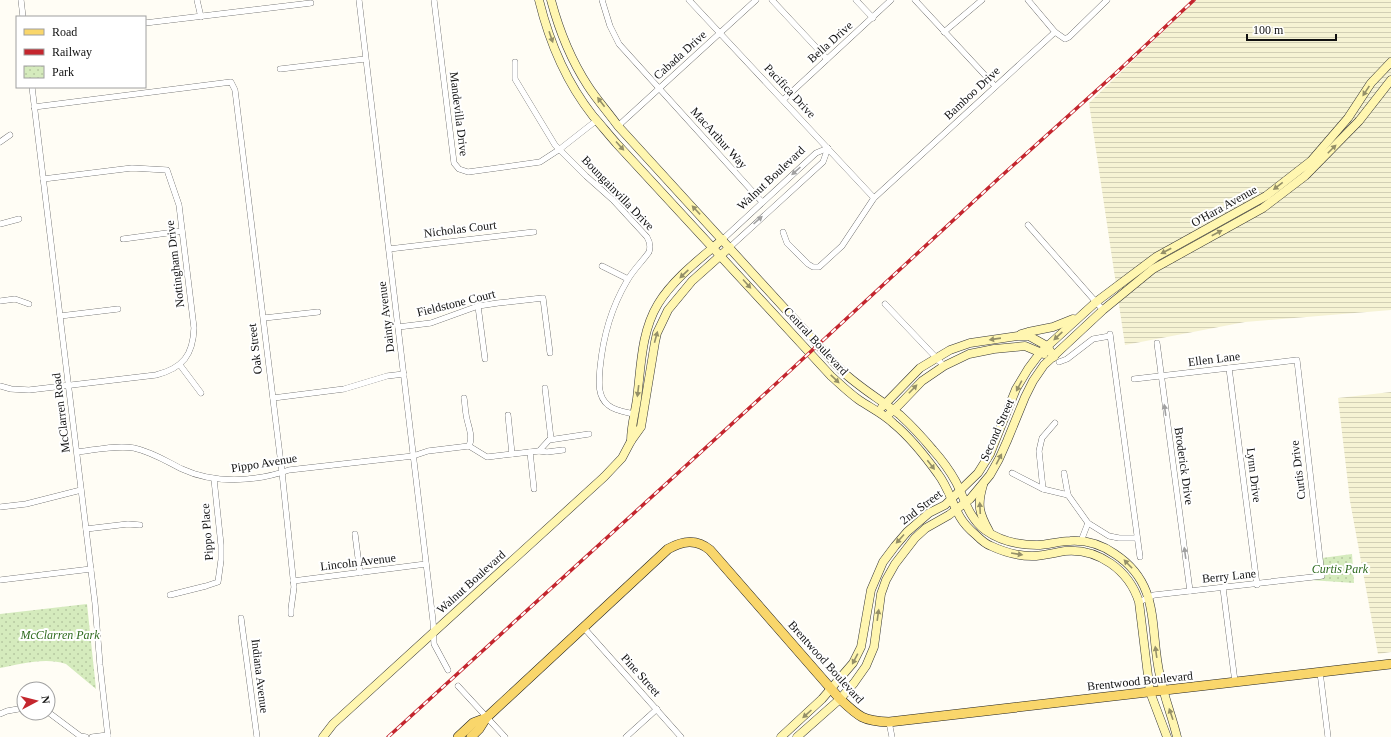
<svg xmlns="http://www.w3.org/2000/svg" width="1391" height="737" viewBox="0 0 1391 737" font-family="'Times New Roman',serif">
<style>
.farmland{fill:url(#farmland-rules)}
.park{fill:url(#park-dots)}
.lines{fill:none;stroke-linecap:round;stroke-linejoin:round}
.street-casing{stroke:#444;stroke-width:6}
.secondary-casing{stroke:#333;stroke-width:9}
.primary-casing{stroke:#222;stroke-width:10}
.street{stroke:#fff;stroke-width:5.5}
.secondary{stroke:#fff6b0;stroke-width:8}
.primary{stroke:#f9d66b;stroke-width:9}
.rail-casing{stroke:#c4262e;stroke-width:3.5}
.rail{stroke:#fff;stroke-width:2;stroke-dasharray:6;stroke-linecap:butt}
.oneway{fill:#948f68}
.oneway2{fill:#a0a0a0}
.labels{text-anchor:middle;stroke-width:4;stroke-linejoin:round;paint-order:stroke}
.street-label{font-size:12px;fill:#111;stroke:#fff}
.park-label{font-size:12px;font-style:italic;fill:#2f6b1f;stroke:#fff}
</style>
<defs>
<pattern id="farmland-rules" width="6" height="5" patternUnits="userSpaceOnUse"><rect width="6" height="5" fill="#f6f3d4"/><path d="M0 2.5h6" fill="none" stroke="#d2cfb5"/></pattern>
<pattern id="park-dots" width="8" height="8" patternUnits="userSpaceOnUse"><rect width="8" height="8" fill="#d5ebbd"/><path d="M2 2h.1M6 6h.1" fill="none" stroke="#b6c8a1" stroke-width="1.8" stroke-linecap="round"/></pattern>
</defs>
<rect width="100%" height="100%" fill="#fffdf5"/>
<!-- farmland -->
<g class="farmland">
<path d="M1196 0H1391V310L1245 322 1125 345 1089 103Z"/>
<path d="M1391 392V652L1378 654 1350 501 1338 398Z"/>
</g>
<!-- park -->
<g class="park">
<path d="M1352 554 1354 583 1310 580 1323 577 1322 558Z"/>
<path d="M87 604 96 689 66 664C45 657 21 664 0 668V614Z"/>
</g>
<g class="lines">
<!-- street casing -->
<g class="street-casing">
<g id="street">
<path d="M21 0 23 17"/>
<path d="M197 0 201 17"/>
<path d="M359 0 433 621 434 644 448 670"/>
<path d="M434 0 454 163 459 169 468 172 540 162 560 149 597 120"/>
<path d="M602 0 610 26 619 44 762 202"/>
<path d="M689 0 874 198"/>
<path d="M772 0 827 59"/>
<path d="M856 0 873 18"/>
<path d="M915 0 995 86"/>
<path d="M145 23 311 3"/>
<path d="M944 32 982 0"/>
<path d="M1055 32 1065 39 1069 37 1107 0"/>
<path d="M515 62V79L555 145 586 176 613 200 647 237C650 242 651 246 649 252 642 262 633 270 627 281 611 308 603 337 600 368 599 381 597 396 608 405 615 411 625 412 634 414"/>
<path d="M280 69 365 59"/>
<path d="M32 87 95 603 100 665 108 737"/>
<path d="M783 100 891 0"/>
<path d="M34 107 231 82 235 90 282 472 294 587 291 609V614"/>
<path d="M618 126 756 0"/>
<path d="M0 142 10 135"/>
<path d="M0 224 19 219"/>
<path d="M1028 225 1103 310"/>
<path d="M783 232 787 243 808 264 813 267H819L842 246 874 198 1055 32 1028 0"/>
<path d="M123 239 182 231"/>
<path d="M723 239 816 153 828 148"/>
<path d="M730 247 823 162 828 148"/>
<path d="M389 249 534 232"/>
<path d="M602 266 628 279"/>
<path d="M0 301 15 299 29 304"/>
<path d="M885 304 944 366"/>
<path d="M478 306 485 359"/>
<path d="M60 316 118 309"/>
<path d="M264 318 318 312"/>
<path d="M398 327 431 323 478 306 498 303 543 298 550 353"/>
<path d="M1110 334 1140 557"/>
<path d="M1157 343 1190 591"/>
<path d="M1059 362 1067 359 1093 339 1110 336"/>
<path d="M180 365 201 393"/>
<path d="M1229 368 1257 585"/>
<path d="M1134 379 1297 360 1322 576 1154 595 1139 602"/>
<path d="M0 386 11 389 29 390 156 375C183 368 193 355 194 328L179 205 167 170 132 168 43 179"/>
<path d="M545 388 551 439"/>
<path d="M273 398 344 389 387 376 404 374"/>
<path d="M464 398C465 403 465 409 466 414 467 424 474 436 469 446"/>
<path d="M508 415 512 454"/>
<path d="M539 451 547 452 563 450"/>
<path d="M77 452C95 450 116 445 134 448 152 452 166 461 182 469 214 484 255 482 289 470L413 456 428 451 469 446 487 457 539 451 549 440 589 434"/>
<path d="M530 452 534 489"/>
<path d="M1012 473 1043 489 1068 495"/>
<path d="M1064 473 1068 495 1088 523 1109 536 1119 538H1137"/>
<path d="M1043 489 1039 451 1042 438 1055 423"/>
<path d="M0 507 26 504 81 490"/>
<path d="M86 529 128 524 140 525"/>
<path d="M355 534 360 573"/>
<path d="M1081 541 1088 523"/>
<path d="M0 580 91 569"/>
<path d="M293 581 426 564"/>
<path d="M1223 588 1235 682"/>
<path d="M170 595 206 586 218 582 221 560V545L214 479"/>
<path d="M241 618 257 737"/>
<path d="M584 628 681 737"/>
<path d="M1320 672 1328 737"/>
<path d="M458 686 505 737"/>
<path d="M48 712 80 736 86 737"/>
<path d="M0 714 7 711 24 708"/>
<path d="M889 722 892 737"/>
<path d="M92 737 108 735"/>
<path d="M626 737 657 709"/>
</g>
</g>
<!-- secondary casing -->
<g class="secondary-casing">
<g id="secondary">
<path d="M539 0C549 41 567 83 593 116 601 125 609 135 617 144L831 376C840 384 849 393 859 400 871 408 884 414 894 424 911 438 925 456 938 474 948 487 952 503 960 517 964 524 970 530 976 535 980 539 985 544 991 546 1004 552 1017 556 1032 556 1043 556 1053 553 1065 551 1098 548 1129 570 1139 602L1150 692 1167 737"/>
<path d="M551 0C559 30 571 60 588 86 597 100 608 112 618 126L840 369C858 387 880 399 900 415 912 426 923 438 933 450 942 460 950 471 956 482 965 500 969 518 985 530 1000 541 1019 545 1037 545 1048 545 1059 541 1070 541 1086 540 1102 545 1115 554 1162 585 1149 629 1160 676 1164 697 1172 716 1177 737"/>
<path d="M1021 334 1028 332 1053 327 1073 319"/>
<path d="M882 407 920 368 950 350 970 343 1018 336H1029L1047 346 1054 357"/>
<path d="M889 414 899 405 922 381 944 366 969 354 994 349 1025 346 1044 354"/>
<path d="M631 441C631 426 635 413 637 399 641 367 641 332 658 304 673 279 701 258 723 239"/>
<path d="M983 485C977 505 979 513 989 531"/>
<path d="M323 737 333 724 604 477 622 458 631 441 641 427 655 342 657 333 668 310 692 281 730 247"/>
<path d="M781 737 822 699 853 663 861 647 871 590 883 562 895 546 907 532 929 513 945 505 978 473 990 454 1016 389 1028 369 1040 353 1096 302 1156 257 1266 196 1311 161 1348 118 1371 83 1391 62"/>
<path d="M797 737 840 699 854 683 866 666 874 647 881 594 886 580 895 564 915 538 926 528 949 515 970 499 990 475 999 459 1007 441 1025 397 1033 381 1044 365 1103 310 1153 269 1263 208 1305 176 1359 121 1391 80"/>
</g>
</g>
<!-- primary casing -->
<g class="primary-casing">
<g id="primary">
<path d="M458 737 473 723 486 718"/>
<path d="M471 737 479 729 486 718 668 549C682 541 696 538 710 550L840 699C859 717 863 721 889 722L1391 664"/>
</g>
</g>
<!-- street -->
<use href="#street" class="street"/>
<!-- secondary -->
<use href="#secondary" class="secondary"/>
<!-- primary -->
<use href="#primary" class="primary"/>
<!-- rail casing -->
<g class="rail-casing">
<path id="rail" d="M388 737 768 391 998 179 1117 72 1194 0"/>
</g>
<!-- rail -->
<use href="#rail" class="rail"/>
</g>
<!-- one-way arrows -->
<defs><path id="oneway-solid" d="M-6-.8H1V-3.2L6.5 0L1 3.2V.8H-6Z"/></defs>
<g class="oneway">
<use href="#oneway-solid" transform="translate(551 37) rotate(71)"/>
<use href="#oneway-solid" transform="translate(1366 91) rotate(124)"/>
<use href="#oneway-solid" transform="translate(601 102) rotate(-127)"/>
<use href="#oneway-solid" transform="translate(620 146) rotate(48)"/>
<use href="#oneway-solid" transform="translate(1332 149) rotate(-45)"/>
<use href="#oneway-solid" transform="translate(1278 186) rotate(142)"/>
<use href="#oneway-solid" transform="translate(696 210) rotate(-133)"/>
<use href="#oneway-solid" transform="translate(1217 233) rotate(-28)"/>
<use href="#oneway-solid" transform="translate(1166 251) rotate(152)"/>
<use href="#oneway-solid" transform="translate(684 274) rotate(137)"/>
<use href="#oneway-solid" transform="translate(747 284) rotate(48)"/>
<use href="#oneway-solid" transform="translate(1058 336) rotate(137)"/>
<use href="#oneway-solid" transform="translate(656 337) rotate(-75)"/>
<use href="#oneway-solid" transform="translate(995 339) rotate(172)"/>
<use href="#oneway-solid" transform="translate(835 379) rotate(44)"/>
<use href="#oneway-solid" transform="translate(1019 386) rotate(118)"/>
<use href="#oneway-solid" transform="translate(913 389) rotate(-46)"/>
<use href="#oneway-solid" transform="translate(638 391) rotate(97)"/>
<use href="#oneway-solid" transform="translate(999 459) rotate(-62)"/>
<use href="#oneway-solid" transform="translate(931 465) rotate(52)"/>
<use href="#oneway-solid" transform="translate(980 508) rotate(-93)"/>
<use href="#oneway-solid" transform="translate(900 539) rotate(132)"/>
<use href="#oneway-solid" transform="translate(1017 554) rotate(9)"/>
<use href="#oneway-solid" transform="translate(1128 564) rotate(-134)"/>
<use href="#oneway-solid" transform="translate(878 615) rotate(-82)"/>
<use href="#oneway-solid" transform="translate(1156 652) rotate(-98)"/>
<use href="#oneway-solid" transform="translate(855 659) rotate(118)"/>
<use href="#oneway-solid" transform="translate(807 714) rotate(138)"/>
<use href="#oneway-solid" transform="translate(1171 714) rotate(-109)"/>
</g>
<g class="oneway2">
<use href="#oneway-solid" transform="translate(796 171) rotate(138)"/>
<use href="#oneway-solid" transform="translate(758 220) rotate(-42)"/>
<use href="#oneway-solid" transform="translate(1165 410) rotate(-98)"/>
<use href="#oneway-solid" transform="translate(1185 553) rotate(-98)"/>
</g>
<g class="labels">
<!-- street labels -->
<g class="street-label">
<text transform="translate(830 42) rotate(-42)" y="4">Bella Drive</text>
<text transform="translate(680 55) rotate(-42)" y="4">Cabada Drive</text>
<text transform="translate(790 91) rotate(47)" y="4">Pacifica Drive</text>
<text transform="translate(972 93) rotate(-43)" y="4">Bamboo Drive</text>
<text transform="translate(459 114) rotate(83)" y="4">Mandevilla Drive</text>
<text transform="translate(719 138) rotate(48)" y="4">MacArthur Way</text>
<text transform="translate(771 178) rotate(-43)" y="4">Walnut Boulevard</text>
<text transform="translate(618 193) rotate(46)" y="4">Boungainvilla Drive</text>
<text transform="translate(1224 206) rotate(-29)" y="4">O'Hara Avenue</text>
<text transform="translate(460 229) rotate(-7)" y="4">Nicholas Court</text>
<text transform="translate(175 264) rotate(-97)" y="4">Nottingham Drive</text>
<text transform="translate(456 303) rotate(-14)" y="4">Fieldstone Court</text>
<text transform="translate(386 317) rotate(-97)" y="4">Dainty Avenue</text>
<text transform="translate(816 341) rotate(47)" y="4">Central Boulevard</text>
<text transform="translate(255 349) rotate(-97)" y="4">Oak Street</text>
<text transform="translate(1214 359) rotate(-7)" y="4">Ellen Lane</text>
<text transform="translate(61 413) rotate(-97)" y="4">McClarren Road</text>
<text transform="translate(997 430) rotate(-66)" y="4">Second Street</text>
<text transform="translate(264 463) rotate(-9)" y="4">Pippo Avenue</text>
<text transform="translate(1184 466) rotate(82)" y="4">Broderick Drive</text>
<text transform="translate(1298 470) rotate(-97)" y="4">Curtis Drive</text>
<text transform="translate(1254 475) rotate(83)" y="4">Lynn Drive</text>
<text transform="translate(921 507) rotate(-37)" y="4">2nd Street</text>
<text transform="translate(207 532) rotate(-94)" y="4">Pippo Place</text>
<text transform="translate(358 562) rotate(-7)" y="4">Lincoln Avenue</text>
<text transform="translate(1229 576) rotate(-6)" y="4">Berry Lane</text>
<text transform="translate(471 582) rotate(-42)" y="4">Walnut Boulevard</text>
<text transform="translate(826 662) rotate(48)" y="4">Brentwood Boulevard</text>
<text transform="translate(641 675) rotate(48)" y="4">Pine Street</text>
<text transform="translate(260 676) rotate(83)" y="4">Indiana Avenue</text>
<text transform="translate(1140 681) rotate(-6)" y="4">Brentwood Boulevard</text>
</g>
<!-- park labels -->
<g class="park-label">
<text x="1340" y="573">Curtis Park</text>
<text x="60" y="639">McClarren Park</text>
</g>
</g>
<!-- legend -->
<rect x="16" y="16" width="130" height="72" fill="#ffffff" stroke="#a0a0a0"/>
<rect x="24" y="29" width="20" height="6" fill="#f9d66b" stroke="#a0a0a0"/>
<text x="52" y="36" font-size="12" fill="#111111">Road</text>
<rect x="24" y="49" width="20" height="6" fill="#c4262e" stroke="#a0a0a0"/>
<text x="52" y="56" font-size="12" fill="#111111">Railway</text>
<rect x="24" y="66" width="20" height="12" fill="url(#park-dots)" stroke="#a0a0a0"/>
<text x="52" y="76" font-size="12" fill="#111111">Park</text>
<!-- north arrow -->
<g transform="translate(36 701) rotate(83)"><circle r="19" fill="#ffffff" stroke="#a0a0a0"/>
<path d="M0-3L7 15L0 10L-7 15Z" fill="#c4262e"/>
<text y="-6" font-size="11" font-weight="bold" text-anchor="middle" fill="#111111">N</text>
</g>
<!-- scale -->
<path d="M1247 34v6h89v-6" fill="none" stroke="#111111" stroke-width="2"/>
<text x="1253" y="34" font-size="12" fill="#111111" stroke="#ffffff" stroke-width="3" paint-order="stroke">100 m</text>
</svg>
